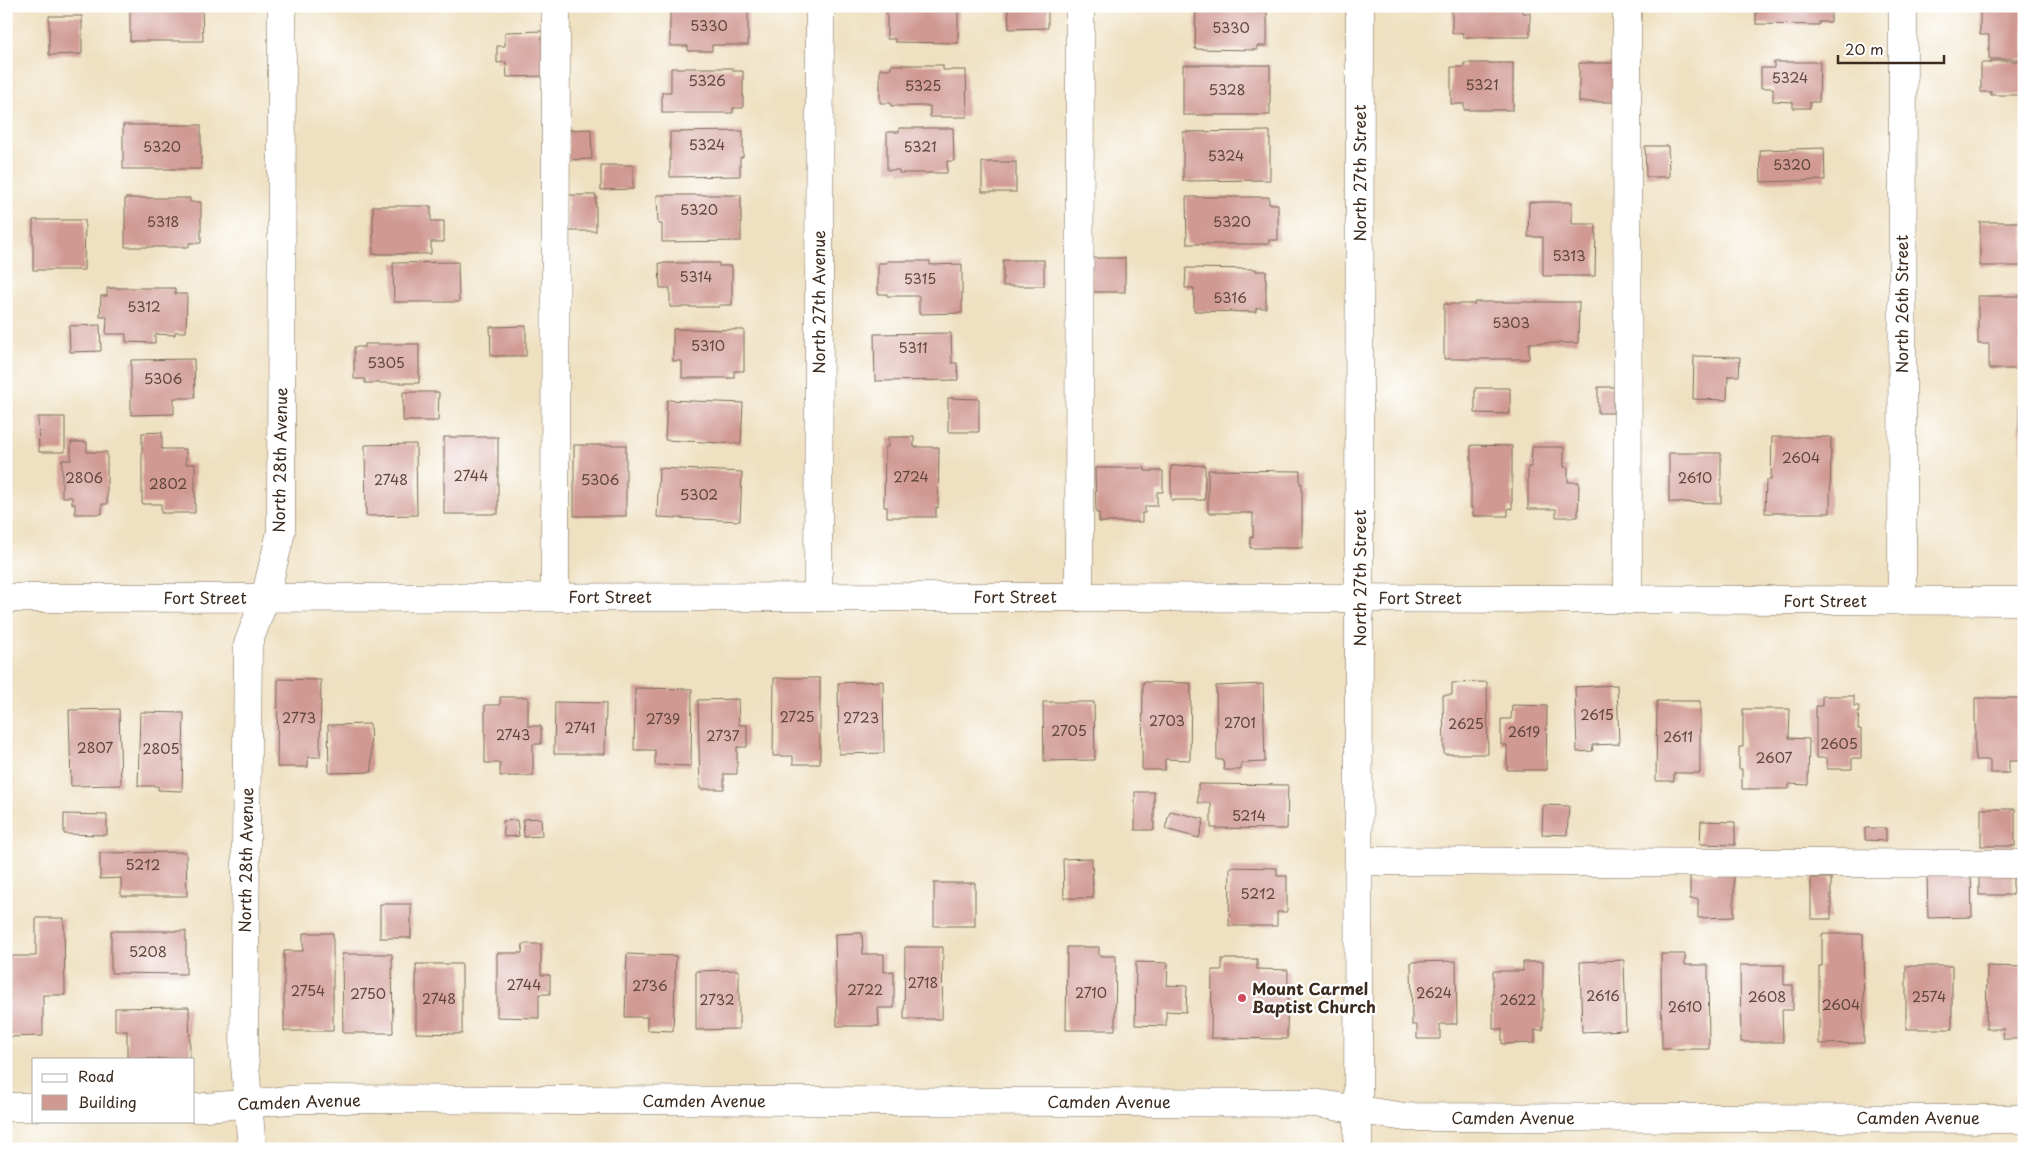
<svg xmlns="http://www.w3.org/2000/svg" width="2030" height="1155" viewBox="0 0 2030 1155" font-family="'Playpen Sans',sans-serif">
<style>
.building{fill:#d09a93}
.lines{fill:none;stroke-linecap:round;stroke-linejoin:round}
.minor-casing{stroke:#7a6a57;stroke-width:29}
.minor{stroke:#fff;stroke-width:28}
.poi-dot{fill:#d1495b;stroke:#fff;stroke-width:2}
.labels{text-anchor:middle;stroke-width:4.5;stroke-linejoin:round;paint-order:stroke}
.number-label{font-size:14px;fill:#60463b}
.street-label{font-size:16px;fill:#3b2a1e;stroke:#fff}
.poi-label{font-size:16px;font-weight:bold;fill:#3b2a1e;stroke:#fff;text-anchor:start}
</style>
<rect width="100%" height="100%" fill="#fff"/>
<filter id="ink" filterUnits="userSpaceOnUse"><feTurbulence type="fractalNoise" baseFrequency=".02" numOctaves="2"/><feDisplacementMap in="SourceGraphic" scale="10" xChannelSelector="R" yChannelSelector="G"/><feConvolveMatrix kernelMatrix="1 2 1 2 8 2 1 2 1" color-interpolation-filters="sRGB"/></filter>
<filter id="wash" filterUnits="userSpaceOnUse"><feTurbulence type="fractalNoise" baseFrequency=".0096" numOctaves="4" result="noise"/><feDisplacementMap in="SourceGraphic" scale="20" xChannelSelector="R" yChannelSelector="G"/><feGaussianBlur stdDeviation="1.12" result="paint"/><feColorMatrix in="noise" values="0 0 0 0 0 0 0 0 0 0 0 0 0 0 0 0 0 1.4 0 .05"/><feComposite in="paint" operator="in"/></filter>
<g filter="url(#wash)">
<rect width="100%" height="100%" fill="#eee0c0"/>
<g id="blocks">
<!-- building -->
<g class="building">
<path d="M130 6H202L203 41H130Z"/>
<path d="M670 6H748V45H712V51H688V46H670Z"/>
<path d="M887 6H958V43L895 42V39H887Z"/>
<path d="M1008 6H1048V28L1009 29Z"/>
<path d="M1196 6H1257V10H1267V46H1257V50L1195 49Z"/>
<path d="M1452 6H1523V13H1530V37H1463V33H1452Z"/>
<path d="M1756 6H1831V22H1819V25L1756 24Z"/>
<path d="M1980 6H2024V59H1989V35H1980Z"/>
<path d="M49 16H82V54L49 55Z"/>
<path d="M544 31 546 76 507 77 506 62 497 63V46H505V32Z"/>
<path d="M1991 61H2024V95H1991V92H1981V63H1991Z"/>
<path d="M1774 62H1820L1819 102H1810V108H1793V102L1773 101V88H1761V68H1774Z"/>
<path d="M1464 63H1513V110H1464V104H1451V67H1464Z"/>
<path d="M1579 63H1618L1617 102H1579Z"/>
<path d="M891 65H943V70H966L967 117H930V106H891V103H880V69H891Z"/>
<rect x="1183" y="65" width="87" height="50"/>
<path d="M671 68H733V71H743V108H733V113H662V92H671Z"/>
<rect x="123" y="125" width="78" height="44"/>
<path d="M899 128H953L954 161H947V173H899V170H887V132H899Z"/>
<path d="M591 129 592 159 568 160 567 130Z"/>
<path d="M743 131V157H740V176L670 177V132Z"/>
<path d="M1270 131V180L1183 181V132Z"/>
<path d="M1645 146H1668L1669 177H1646Z"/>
<path d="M1824 148 1825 180 1761 182 1760 150Z"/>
<rect x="982" y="162" width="34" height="30"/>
<path d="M601 165H633V189L601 190Z"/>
<rect x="568" y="195" width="28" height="36"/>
<path d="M657 195H741V241L662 242V224H658Z"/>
<path d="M1186 197H1269V204H1278V240H1269V244H1187Z"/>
<path d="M125 198H190V202H201V243H189V247H125Z"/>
<path d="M1529 202H1572V224H1596L1595 276H1543V237H1528Z"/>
<path d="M373 206H431V221H444V242H431V254H373Z"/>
<path d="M33 220H85L84 270H33Z"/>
<rect x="1980" y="222" width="44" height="44"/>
<rect x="1091" y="258" width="34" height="34"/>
<rect x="1003" y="260" width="41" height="26"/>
<path d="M887 261H930V265L962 264V313L919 314V296H887V294H878V263H887Z"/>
<path d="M458 262 459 302H394L393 263Z"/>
<path d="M659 263H719V266H732V305H719V307H670V288H660Z"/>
<path d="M1186 268 1256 269V271H1266V308H1256V312L1194 311V288H1185Z"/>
<path d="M107 288H175V294H187L186 332H175V335L155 334V343L126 342V334H106L107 317H100L101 296H107Z"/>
<path d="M1978 296H2024V369H1989V344H1978Z"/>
<path d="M1475 302H1579L1578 343H1529V359H1444V304H1475Z"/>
<path d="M100 325 101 351 70 352 69 326Z"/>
<path d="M526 326V356H491L490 327Z"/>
<path d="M673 329 744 330V371H734V378H682V361H673Z"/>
<path d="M951 333 952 363H957L958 380 875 381 874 334Z"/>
<path d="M365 344H419V383H365V379H354V347H365Z"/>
<path d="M1694 356 1740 357 1739 376H1728L1727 400 1693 399Z"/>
<path d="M194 359 195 398H174V414L131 415V360Z"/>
<path d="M1598 387H1614L1613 413H1598Z"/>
<path d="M1475 388H1510V414L1475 413Z"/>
<path d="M403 392H439L438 421H403Z"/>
<path d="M948 398 979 399V432H948Z"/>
<path d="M667 400 743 403 741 444 665 440Z"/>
<path d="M2019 404H2024V456H2021V432H2019Z"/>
<path d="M38 417H65V452H39Z"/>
<path d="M162 432V449H186V464H195V513H161V504H142V433Z"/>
<rect x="444" y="437" width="54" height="77"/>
<path d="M888 437H914V447H939L938 508 936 507V517H887V507H884L885 447H888Z"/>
<path d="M1772 437H1831L1830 513H1765L1766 480H1771Z"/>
<path d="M71 442H87V452H107V504H102V514H75V504H72V497H62V460H71Z"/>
<path d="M416 444 417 515 366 516 365 445Z"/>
<rect x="574" y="445" width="52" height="71"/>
<path d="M1471 445 1512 446V509L1508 508V516H1473V508H1471Z"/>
<path d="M1532 447H1564V467H1568V482H1579L1578 517H1556V509H1528V467H1531Z"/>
<path d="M1669 453H1721V503L1669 502Z"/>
<path d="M1205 465V500H1171V466Z"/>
<path d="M659 468 742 472 740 521 657 517Z"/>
<path d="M1095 468H1145V471H1163V492H1157V506H1145V513H1142V522H1099V513H1096Z"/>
<path d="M1208 470 1300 471V484H1302V548H1250V537H1253V513H1208Z"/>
<path d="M774 678H820V764H793V756H773Z"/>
<path d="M278 679 321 680 320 757H308V767H277Z"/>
<path d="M883 681 884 753 839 754 838 683Z"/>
<path d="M1143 682 1191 683 1190 760 1165 759V770H1142Z"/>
<path d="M1487 682 1488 754H1444L1443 695H1452V683Z"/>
<path d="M1263 684 1265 762 1241 763V770H1224L1223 760H1217L1216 686Z"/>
<path d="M1617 685 1619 744 1592 745 1593 751 1577 752 1575 687Z"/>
<path d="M635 688 692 689 691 766 655 765V750H634Z"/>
<path d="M1822 696H1854V706H1859L1858 729H1861V758H1852V769H1827V758H1816V706H1822Z"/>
<path d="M500 697H528V726H541V744H533V776H500V763H485V705H500Z"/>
<path d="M1975 698H2024V761H2009V773H1990V760H1975Z"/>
<path d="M738 699 739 725H747V747H737V774H724V789H700L698 700Z"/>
<path d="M1657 701H1700V773H1674V781H1656Z"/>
<path d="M555 702 606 703 605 754H554Z"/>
<path d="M1043 702H1094L1095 760 1044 761Z"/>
<path d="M1512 705 1547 706 1546 770H1507V745H1501V719H1511Z"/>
<path d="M119 709 121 785 71 786 69 710Z"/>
<path d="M1743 709H1790L1789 738 1809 739 1808 785 1789 784V789H1742V769H1739V747H1743Z"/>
<path d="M140 712 184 713 182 791 158 790V786H138Z"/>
<path d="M370 724 372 772 329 773 328 725Z"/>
<path d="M1198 784 1288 785 1287 829 1211 828V803H1198Z"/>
<rect x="1135" y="792" width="19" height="38"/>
<path d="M1543 805 1569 806 1567 835 1542 834Z"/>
<rect x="1981" y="809" width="34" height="37"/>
<path d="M1170 811 1204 819 1199 838 1165 829Z"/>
<path d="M64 814 107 815V835L64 834Z"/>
<path d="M541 818 542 836 524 837 523 819Z"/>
<path d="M517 820 519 836 504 837 503 821Z"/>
<path d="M1701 821 1735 822V845L1700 844Z"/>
<path d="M1865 828H1886V841L1865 840Z"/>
<path d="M186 852 187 896H121V878L100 879V853Z"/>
<path d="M1092 858 1093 898H1064L1063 859Z"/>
<path d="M1230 867 1277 868V876H1287V912H1277V926H1229Z"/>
<rect x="1979" y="867" width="34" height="28"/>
<path d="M1734 873V917L1698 918V899H1690V874Z"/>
<path d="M1971 873 1972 917 1928 918 1927 875Z"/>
<rect x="1811" y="878" width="20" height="41"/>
<rect x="934" y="883" width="41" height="43"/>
<rect x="380" y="904" width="31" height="34"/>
<path d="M36 918H64L65 995H43V1036L6 1037V956H36Z"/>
<path d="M111 931H186V974L111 973Z"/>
<path d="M303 933H333V1031H284V951H303Z"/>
<path d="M862 933 863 954H884V972L894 971V1008H878L879 1026H837L835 934Z"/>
<path d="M1822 934H1863L1864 1043 1819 1044V966H1822Z"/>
<path d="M523 944H541V975H550V994H539V1018L497 1017V953H522Z"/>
<path d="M905 947H943L942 1019H904Z"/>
<path d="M1067 947H1099V956H1116L1115 1030H1066Z"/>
<path d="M342 954H392L393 1033H343Z"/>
<path d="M627 954 676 956 673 1031 647 1030V1017H625Z"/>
<path d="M1661 954H1685V965H1708L1709 1049H1662Z"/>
<path d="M1222 959H1257V969L1288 970 1287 1039 1211 1038 1212 970H1222Z"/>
<path d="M1624 960 1626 1030 1582 1032 1580 962Z"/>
<path d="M1456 961 1457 1024H1440V1039H1417V1025H1412L1411 962Z"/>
<path d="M1136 962 1168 963 1167 985 1187 986 1186 1012 1166 1011V1026L1135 1025Z"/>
<path d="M1523 962H1543V1030H1535V1043L1502 1044V1029H1493V971H1523Z"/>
<path d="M416 964H462V1034L416 1033Z"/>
<path d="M1740 965H1784V985H1793V1010H1782L1783 1042H1741Z"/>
<rect x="1906" y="966" width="46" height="63"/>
<path d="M1987 966 2024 967V1039H2003L2004 1029H1986Z"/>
<path d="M739 970V1029L696 1030V971Z"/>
<path d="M189 1007 190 1058 127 1059V1031H115V1008Z"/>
</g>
</g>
</g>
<g filter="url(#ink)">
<use href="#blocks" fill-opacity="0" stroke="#7a6a57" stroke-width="1"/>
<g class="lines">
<!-- minor casing -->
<g class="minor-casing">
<g id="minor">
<path d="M1627 6 1628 600"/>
<path d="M555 597 556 6"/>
<path d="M818 597 820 6"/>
<path d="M1079 597 1080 6"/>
<path d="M6 598 1079 597 2024 601"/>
<path d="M1902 601 1903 6"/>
<path d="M1359 861 2024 864"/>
<path d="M6 1107H34"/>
<path d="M194 1108 302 1099 1314 1103 1405 1117 2024 1119"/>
<path d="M252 1149 244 1053 248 644 265 598 281 532 282 6"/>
<path d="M1358 1149 1360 6"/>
</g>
</g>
<!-- minor -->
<use href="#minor" class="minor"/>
</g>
</g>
<!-- markers -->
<circle class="poi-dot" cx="1242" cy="998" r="5"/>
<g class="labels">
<!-- number labels -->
<g class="number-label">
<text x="709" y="31">5330</text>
<text x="1231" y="33">5330</text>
<text x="1790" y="83">5324</text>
<text x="707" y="86">5326</text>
<text x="1482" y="90">5321</text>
<text x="923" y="91">5325</text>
<text x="1227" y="95">5328</text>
<text x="707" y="150">5324</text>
<text x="162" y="152">5320</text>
<text x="920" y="152">5321</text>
<text x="1226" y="161">5324</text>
<text x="1792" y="170">5320</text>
<text x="699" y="215">5320</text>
<text x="163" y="227">5318</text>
<text x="1232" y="227">5320</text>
<text x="1569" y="261">5313</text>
<text x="696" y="282">5314</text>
<text x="920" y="284">5315</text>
<text x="1230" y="303">5316</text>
<text x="144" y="312">5312</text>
<text x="1511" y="328">5303</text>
<text x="708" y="351">5310</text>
<text x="913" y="353">5311</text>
<text x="386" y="368">5305</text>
<text x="163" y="384">5306</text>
<text x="1801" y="463">2604</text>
<text x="471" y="481">2744</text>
<text x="911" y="482">2724</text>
<text x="84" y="483">2806</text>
<text x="1695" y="483">2610</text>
<text x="391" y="485">2748</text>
<text x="600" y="485">5306</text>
<text x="168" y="489">2802</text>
<text x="699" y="500">5302</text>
<text x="1597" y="720">2615</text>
<text x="797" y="722">2725</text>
<text x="299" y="723">2773</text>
<text x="861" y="723">2723</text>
<text x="663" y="724">2739</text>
<text x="1167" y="726">2703</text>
<text x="1240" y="728">2701</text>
<text x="1466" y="729">2625</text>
<text x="580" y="733">2741</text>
<text x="1069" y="736">2705</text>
<text x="1524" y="737">2619</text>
<text x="513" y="740">2743</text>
<text x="723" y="741">2737</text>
<text x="1678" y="742">2611</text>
<text x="1839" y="749">2605</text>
<text x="95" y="753">2807</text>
<text x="161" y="754">2805</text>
<text x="1774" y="763">2607</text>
<text x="1249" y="821">5214</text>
<text x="143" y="870">5212</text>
<text x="1258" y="899">5212</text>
<text x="148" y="957">5208</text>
<text x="923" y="988">2718</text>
<text x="524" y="990">2744</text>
<text x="650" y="991">2736</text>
<text x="865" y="995">2722</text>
<text x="308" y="996">2754</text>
<text x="1091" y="998">2710</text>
<text x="1434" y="998">2624</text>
<text x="368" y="999">2750</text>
<text x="1603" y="1001">2616</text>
<text x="1767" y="1002">2608</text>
<text x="1929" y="1002">2574</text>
<text x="439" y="1004">2748</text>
<text x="717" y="1005">2732</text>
<text x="1518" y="1005">2622</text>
<text x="1841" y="1010">2604</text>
<text x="1685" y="1012">2610</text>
</g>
<!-- street labels -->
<g class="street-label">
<text transform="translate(1360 173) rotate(-90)" y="6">North 27th Street</text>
<text transform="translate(819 302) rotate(-90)" y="6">North 27th Avenue</text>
<text transform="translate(1902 304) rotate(-90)" y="6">North 26th Street</text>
<text transform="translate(280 460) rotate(-89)" y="6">North 28th Avenue</text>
<text transform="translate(1360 578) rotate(-90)" y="6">North 27th Street</text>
<text x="610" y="603">Fort Street</text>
<text x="1015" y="603">Fort Street</text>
<text x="205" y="604">Fort Street</text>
<text x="1420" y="604">Fort Street</text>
<text x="1825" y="607">Fort Street</text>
<text transform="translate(246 860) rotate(-89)" y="6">North 28th Avenue</text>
<text x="704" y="1107">Camden Avenue</text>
<text transform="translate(299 1102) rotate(-2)" y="6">Camden Avenue</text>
<text x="1109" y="1108">Camden Avenue</text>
<text x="1513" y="1124">Camden Avenue</text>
<text x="1918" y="1124">Camden Avenue</text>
</g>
<!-- poi labels -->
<g class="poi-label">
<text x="1252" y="995">Mount Carmel<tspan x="1252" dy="18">Baptist Church</tspan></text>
</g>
</g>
<!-- margin -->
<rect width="2030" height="1155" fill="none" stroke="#fff" stroke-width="25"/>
<!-- legend -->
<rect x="32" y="1058" width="162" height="65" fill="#ffffff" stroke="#b1aaa5"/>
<rect x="42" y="1074" width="25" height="8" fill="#ffffff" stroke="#b1aaa5"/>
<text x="78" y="1082" font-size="15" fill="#3b2a1e">Road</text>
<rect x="42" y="1095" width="25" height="15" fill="#d09a93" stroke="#b1aaa5"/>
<text x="78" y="1108" font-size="15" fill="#3b2a1e">Building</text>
<!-- scale -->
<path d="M1838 55v8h106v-8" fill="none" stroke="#3b2a1e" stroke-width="2.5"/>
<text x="1845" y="55" font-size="15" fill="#3b2a1e" stroke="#ffffff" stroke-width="4" paint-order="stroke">20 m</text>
</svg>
